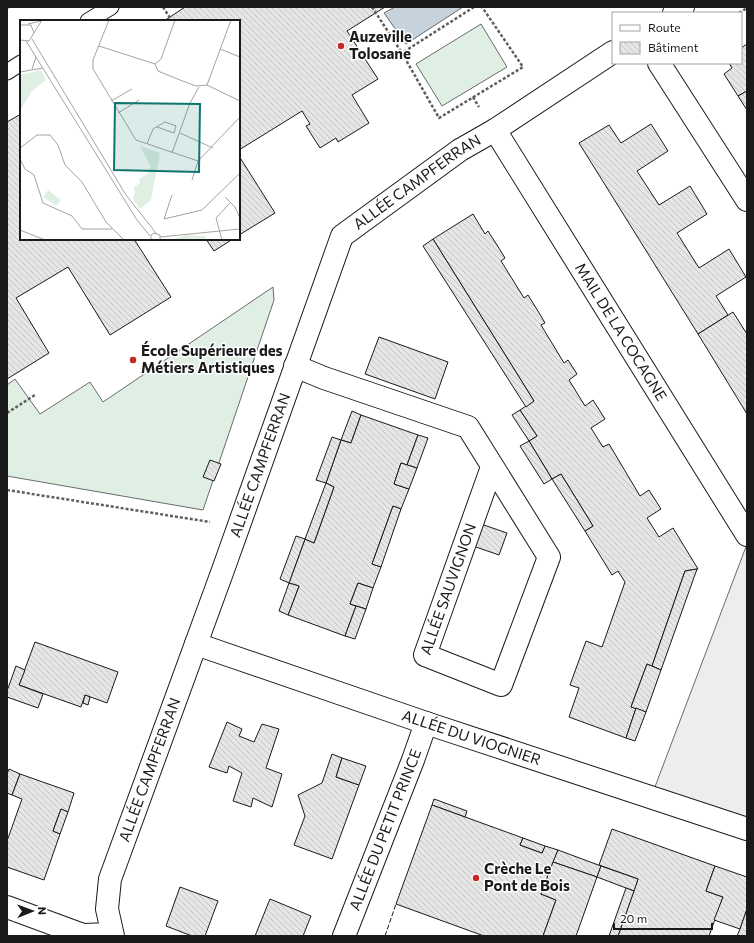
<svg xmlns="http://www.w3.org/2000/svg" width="754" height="943" viewBox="0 0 754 943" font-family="Commissioner,sans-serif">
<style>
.grass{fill:#e0efe3;stroke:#6a6a6a}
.parking{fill:#ededed;stroke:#6a6a6a}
.water{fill:#c6d2dc;stroke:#6a6a6a}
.building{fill:url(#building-back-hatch);stroke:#1a1a1a}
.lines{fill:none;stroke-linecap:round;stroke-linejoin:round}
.lane-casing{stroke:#1a1a1a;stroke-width:17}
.street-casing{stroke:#1a1a1a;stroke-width:24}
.path{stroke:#5f5f5f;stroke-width:2.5;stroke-dasharray:3 2;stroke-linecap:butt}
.lane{stroke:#fff;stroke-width:15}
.street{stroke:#fff;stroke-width:22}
.fence{stroke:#1a1a1a;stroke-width:1;stroke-dasharray:5 2;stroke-linecap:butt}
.poi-dot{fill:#c62828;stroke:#fff;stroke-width:1.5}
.labels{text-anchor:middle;stroke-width:3;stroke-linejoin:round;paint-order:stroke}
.poi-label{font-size:15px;font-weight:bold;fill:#1a1a1a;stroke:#fff;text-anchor:start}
.street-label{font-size:15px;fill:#1a1a1a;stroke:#fff}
.inset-road{fill:none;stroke:#a3a3a3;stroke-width:1}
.view{fill:#0f766e;fill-opacity:0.15;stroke:#0f766e;stroke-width:2}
.inset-edge{fill:none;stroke:#1a1a1a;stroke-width:2}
</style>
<defs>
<pattern id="building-back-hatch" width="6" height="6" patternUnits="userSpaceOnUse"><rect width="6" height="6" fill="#e6e6e6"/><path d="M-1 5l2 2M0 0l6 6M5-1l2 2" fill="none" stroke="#c5c5c5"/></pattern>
</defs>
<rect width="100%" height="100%" fill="#fff"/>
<!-- grass -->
<g class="grass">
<path d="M481 24 507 67 442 106 416 64Z"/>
<path d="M273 287 274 300 203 510 7 476V385L15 379 40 414 90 382 103 402Z"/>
</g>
<!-- parking -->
<path class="parking" d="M747 544V826L653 792Z"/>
<!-- water -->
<path class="water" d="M395 7H463L406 44 384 13Z"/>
<!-- building -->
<g class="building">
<path d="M185 7H385L347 31 378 79 352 95 369 123 338 142 336 138 320 148 306 126 310 124 302 111 239 150V21H164Z"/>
<path d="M747 44V91L738 96 724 74 732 68 729 63H741V48Z"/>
<path d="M747 91V110L738 96Z"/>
<path d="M21 114V239H134L171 297 110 335 68 267 16 298 49 353 7 379V122Z"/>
<path d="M651 124 668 151 637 171 659 205 690 186 707 214 677 233 699 268 729 249 746 277 716 296 728 315 698 334 579 143 609 125 621 143Z"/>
<path d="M239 156 275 213 239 235Z"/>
<path d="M473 214 485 234 488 231 497 245 505 258 501 261 524 298 528 295 541 316 545 323 541 325 564 363 568 360 577 374 569 380 585 406 593 400 605 419 591 428 603 447 609 444 640 496 649 490 661 509 647 518 659 537 673 528 698 569 685 571 652 666 647 664 631 707 636 708 626 738 569 717 579 688 570 685 586 641 602 647 625 582 618 571 612 575 585 531 593 526 561 474 552 479 529 441 537 436 520 410 534 401 433 239Z"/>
<path d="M206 239H233L214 251Z"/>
<path d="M433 239 534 401 526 407 423 246Z"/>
<path d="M733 312 747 334V414L698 334Z"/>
<path d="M379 337 448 362 435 399 365 374Z"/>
<path d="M520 410 537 436 529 441 512 415Z"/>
<path d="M352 411 361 415 351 443 341 440Z"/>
<path d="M361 415 418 435 407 465 401 463 394 484 409 489 401 509 393 506 372 564 381 567 373 588 358 583 350 604 356 606 345 636 288 615 299 586 289 583 305 539 314 543 334 487 326 483 341 440 351 443Z"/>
<path d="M418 435 428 438 417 468 407 465Z"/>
<path d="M332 437 341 440 326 483 316 480Z"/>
<path d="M529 441 552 479 544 484 520 446Z"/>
<path d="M210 460 221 464 214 481 203 477Z"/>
<path d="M401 463 417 468 409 489 394 484Z"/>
<path d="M561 474 593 526 585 531 552 479Z"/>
<path d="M326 483 334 487 314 543 305 539Z"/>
<path d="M393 506 401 509 381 567 372 564Z"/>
<path d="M481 524 507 533 499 555 473 546Z"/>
<path d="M296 536 305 539 289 583 280 579Z"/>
<path d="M697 569 661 670 652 666 685 571Z"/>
<path d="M289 583 299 586 288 615 279 611Z"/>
<path d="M358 583 373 588 366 609 350 604Z"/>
<path d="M356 606 366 609 355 639 345 636Z"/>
<path d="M35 642 118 672 107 703 85 695 81 707 19 685Z"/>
<path d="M647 664 661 670 646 712 631 707Z"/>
<path d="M16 666 25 670 19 685 43 694 38 708 7 697V691Z"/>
<path d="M85 695 90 697 88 705 83 703Z"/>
<path d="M636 708 646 712 635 741 626 738Z"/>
<path d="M227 722 242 729 239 736 254 742 262 724 279 729 266 768 282 774 272 807 253 798 251 807 233 801 242 773 229 766 227 773 209 767Z"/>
<path d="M332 754 342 758 336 777 359 785 332 859 294 845 305 816 298 795 322 783Z"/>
<path d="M342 758 366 766 359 785 336 777Z"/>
<path d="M9 769 20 774 12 795 7 793V774Z"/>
<path d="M20 774 74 793 68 812 61 809 53 831 60 834 44 880 7 867V841L22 799 12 795Z"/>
<path d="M434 799 467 811 465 817 432 805Z"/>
<path d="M432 805 523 838 520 845 542 853 545 846 558 850 541 894 556 900 543 936H484L396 904Z"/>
<path d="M61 809 68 812 60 834 53 831Z"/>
<path d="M612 829 715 866 706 891 723 897 709 936H618L638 879 599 865Z"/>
<path d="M523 838 545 846 542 853 520 845Z"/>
<path d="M558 850 601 866 597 877 553 862Z"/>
<path d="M553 862 597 877 576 936H543L556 900 541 894Z"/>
<path d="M601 866 638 879 634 891 597 877Z"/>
<path d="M715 866 747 877V909L740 929 714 920 723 897 706 891Z"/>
<path d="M180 887 218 901 205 936H192L166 926Z"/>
<path d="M626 888 634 891 618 936H609Z"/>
<path d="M270 899 311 916 303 936H255Z"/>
<path d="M747 909V936H737L740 929Z"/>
</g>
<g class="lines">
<!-- lane casing -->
<g class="lane-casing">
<g id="lane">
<path d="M88 21 111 7"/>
<path d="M7 72 21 63"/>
</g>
</g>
<!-- street casing -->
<g class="street-casing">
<g id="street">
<path d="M674 13 683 7"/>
<path d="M659 63 747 200"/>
<path id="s1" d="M495 130 747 535"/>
<path id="s2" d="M295 366 324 378 468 427 549 557 501 685 425 655 492 467"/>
<path id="s3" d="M196 644 426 723 747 829"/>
<path d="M7 907 83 935 112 934"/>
<path id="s4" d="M113 936 107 909 110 879 223 570 342 236 460 150 495 130 613 52"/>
<path id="s5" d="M344 936 413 760 426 723"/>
</g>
</g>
<!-- path -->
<g class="path">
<path d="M163 7 172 21"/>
<path d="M372 7 402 53"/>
<path d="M474 7 402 53 439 118 523 67 482 7"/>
<path d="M7 8 9 7"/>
<path d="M739 13 747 8"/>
<path d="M473 97 479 107"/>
<path d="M7 413 35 395"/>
<path d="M7 490 210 522"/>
</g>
<!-- lane -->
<use href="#lane" class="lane"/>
<!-- street -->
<use href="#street" class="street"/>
<!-- fence -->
<path class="fence" d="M385 936 396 904"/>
</g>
<!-- markers -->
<g class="poi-dot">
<circle cx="341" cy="46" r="4"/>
<circle cx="133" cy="360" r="4"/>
<circle cx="476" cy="878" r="4"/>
</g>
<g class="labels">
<!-- poi labels -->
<g class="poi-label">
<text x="349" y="42">Auzeville<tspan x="349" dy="17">Tolosane</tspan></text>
<text x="141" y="356">École Supérieure des<tspan x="141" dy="17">Métiers Artistiques</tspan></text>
<text x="484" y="874">Crèche Le<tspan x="484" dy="17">Pont de Bois</tspan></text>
</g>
<!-- street labels -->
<g class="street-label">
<text dy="5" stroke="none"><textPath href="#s4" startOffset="834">ALLÉE CAMPFERRAN</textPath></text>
<text dy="5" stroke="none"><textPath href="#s1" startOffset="238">MAIL DE LA COCAGNE</textPath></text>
<text dy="5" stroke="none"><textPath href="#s4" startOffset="498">ALLÉE CAMPFERRAN</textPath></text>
<text dy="5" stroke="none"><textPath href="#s2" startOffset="625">ALLÉE SAUVIGNON</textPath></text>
<text dy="5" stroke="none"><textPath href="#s3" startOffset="291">ALLÉE DU VIOGNIER</textPath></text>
<text dy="5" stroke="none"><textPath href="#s4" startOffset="174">ALLÉE CAMPFERRAN</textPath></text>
<text dy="5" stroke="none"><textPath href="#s5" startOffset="114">ALLÉE DU PETIT PRINCE</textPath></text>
</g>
</g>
<!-- overview -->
<g transform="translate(20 20)">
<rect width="220" height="220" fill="#fff"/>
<path d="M120 126 140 133 131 180 120 189 113 180 115 172 114 167 120 163 119 159 130 152 128 149 131 147ZM28 170 41 180 36 186 23 177Z" fill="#e0efe3"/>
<path d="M21 50 26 60 12 71 0 91V55Z" fill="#e0efe3"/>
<path d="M166 215 185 216 186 219 151 220Z" fill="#e0efe3"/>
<path class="inset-road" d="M89 0 73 40V49L116 120 178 141 220 97M211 0 187 65 220 81M8 4 21 1M0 5H11L14 13 9 21 0 20M14 13 22 0M12 19 106 175 136 213M6 21 117 200 130 216M79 26 135 44 141 39 155 0M200 29 220 37M135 44 138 51 160 60 176 66 187 65M12 49 16 37M0 52 23 48M91 81 112 69M98 93 119 80M160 113 193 128M127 124 133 109 145 102 156 106 154 113 137 107M0 128 17 115H30L38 125 45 145 62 162 86 202 104 220M152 133 170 83 179 67M0 139 5 149 14 155 23 183 52 196 62 209H92M172 160 178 141M152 175 144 199 182 190 220 153M205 177 215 187 220 198M0 210 25 220M140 217 220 209M131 220V215L134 213 140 215V220M202 220 196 198 211 182"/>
<path class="view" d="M95 83 180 84 179 152 94 150Z"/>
<rect width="220" height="220" class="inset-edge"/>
</g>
<!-- border -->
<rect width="754" height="943" fill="none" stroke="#1a1a1a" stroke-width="16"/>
<!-- legend -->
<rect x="612" y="12" width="130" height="52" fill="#ffffff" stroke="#a3a3a3"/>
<rect x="620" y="25" width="20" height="6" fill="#ffffff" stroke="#a3a3a3"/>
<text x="648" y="32" font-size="12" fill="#1a1a1a">Route</text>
<rect x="620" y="42" width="20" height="12" fill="url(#building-back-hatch)" stroke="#a3a3a3"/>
<text x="648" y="52" font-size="12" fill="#1a1a1a">Bâtiment</text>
<!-- north arrow -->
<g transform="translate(32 911) rotate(89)" stroke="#ffffff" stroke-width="3" paint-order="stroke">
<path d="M0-3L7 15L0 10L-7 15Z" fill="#1a1a1a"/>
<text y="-6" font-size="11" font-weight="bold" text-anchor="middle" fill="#1a1a1a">N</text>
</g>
<!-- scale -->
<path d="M614 923v6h98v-6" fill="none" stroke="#1a1a1a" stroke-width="2"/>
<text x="620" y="923" font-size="12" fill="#1a1a1a" stroke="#ffffff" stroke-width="3" paint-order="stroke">20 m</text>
</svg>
